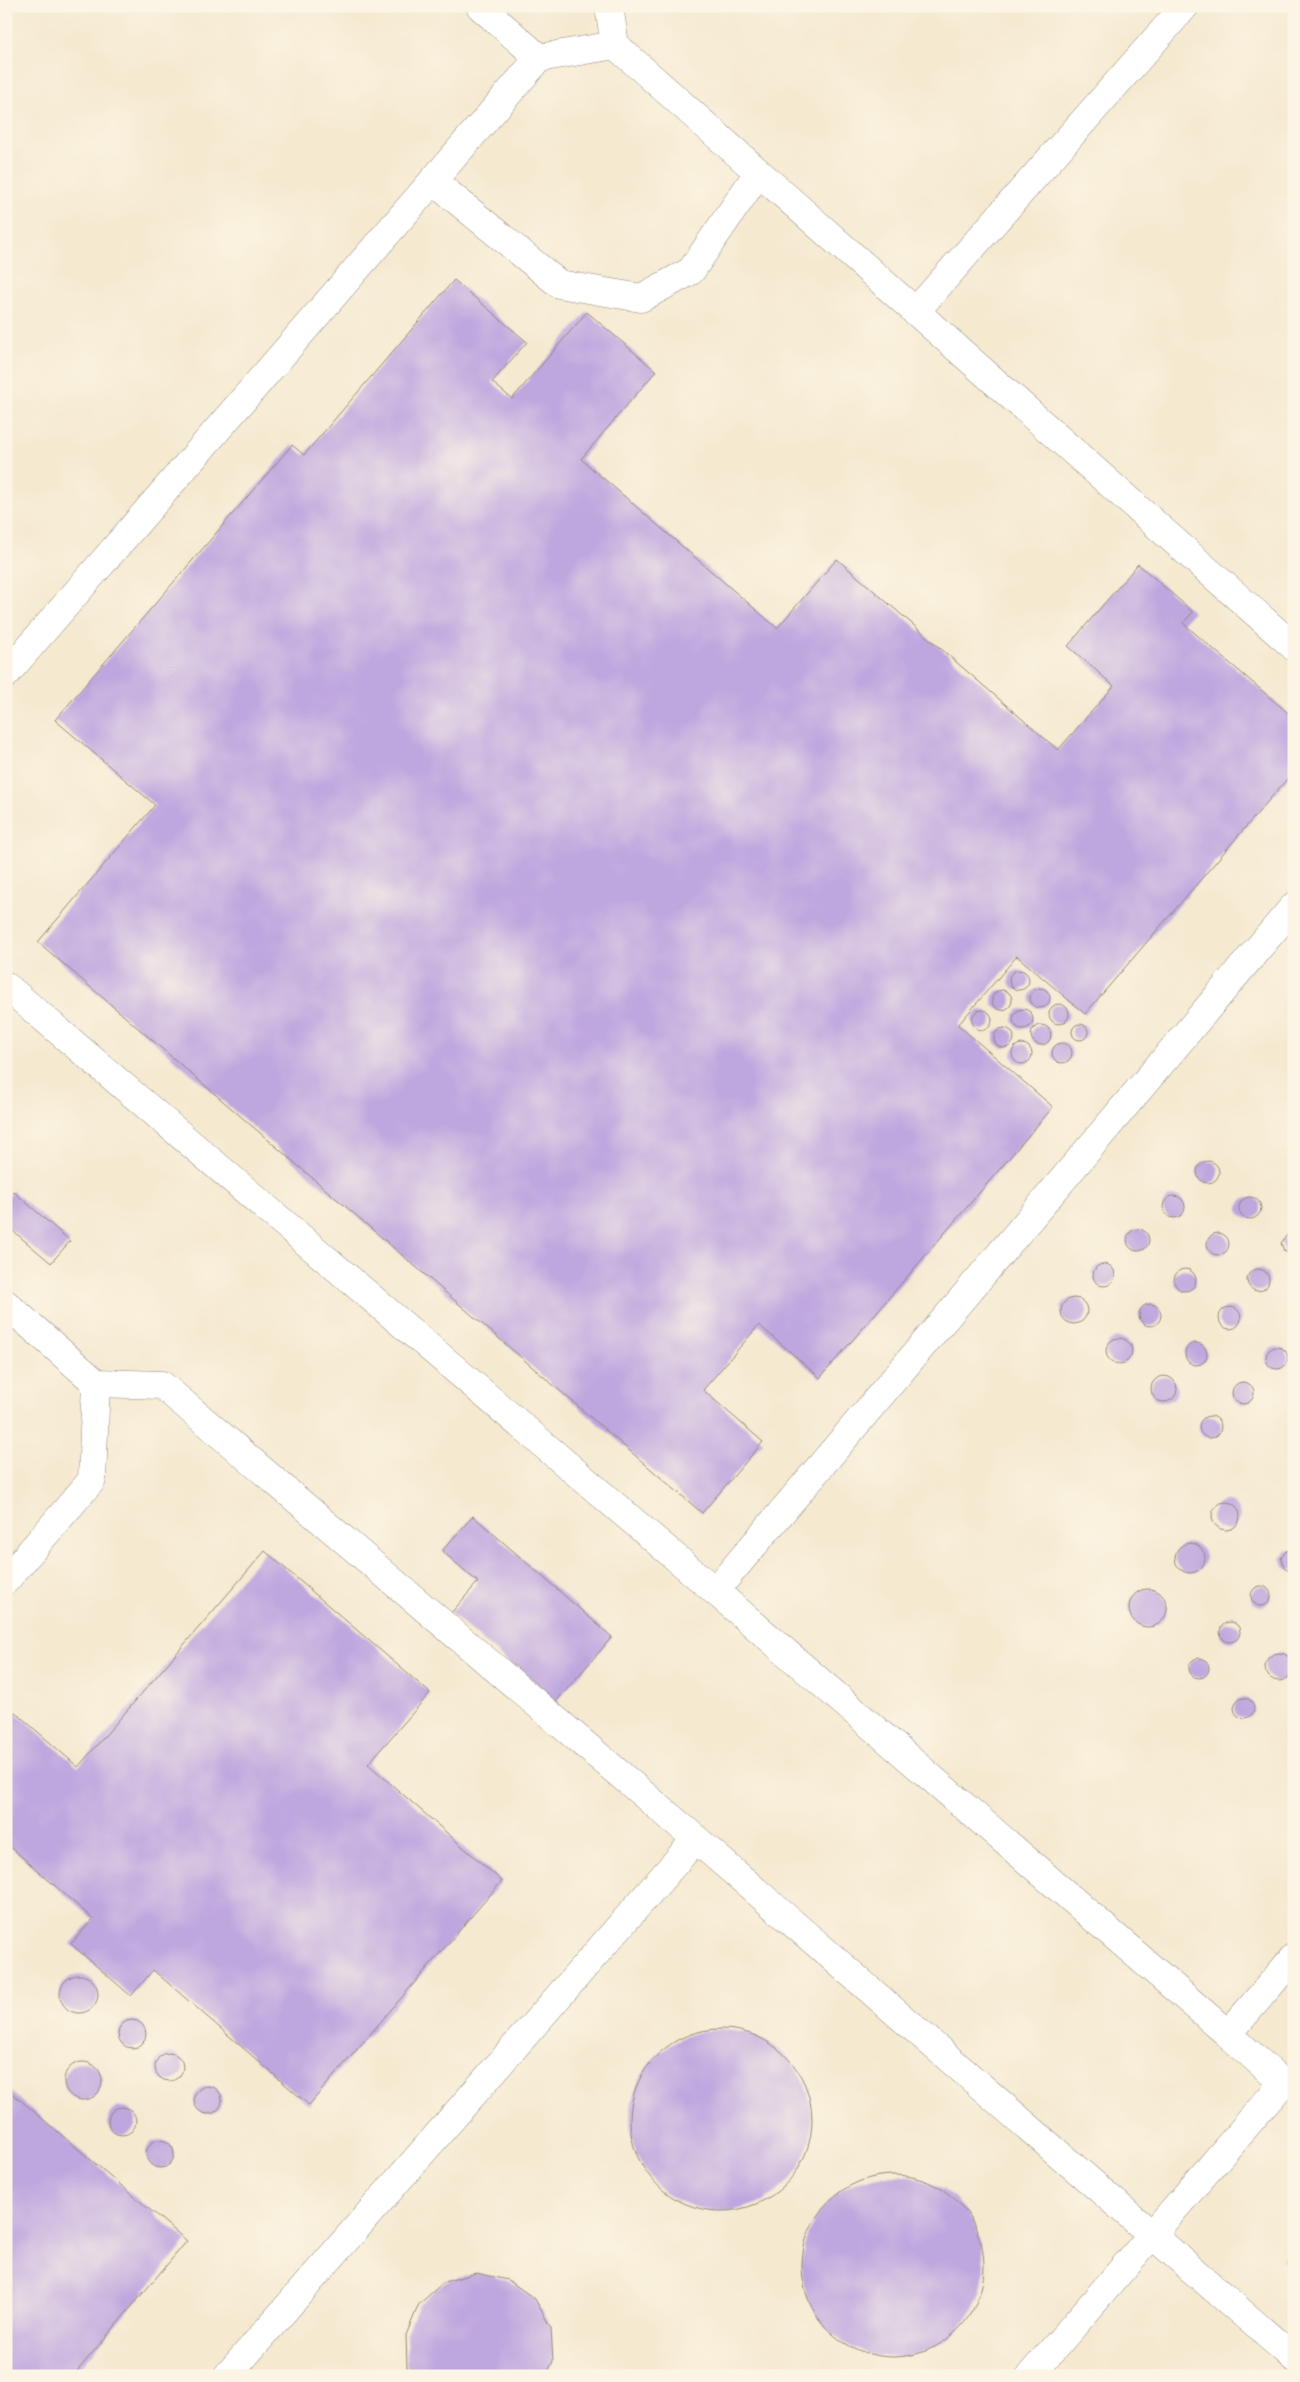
<svg xmlns="http://www.w3.org/2000/svg" width="1300" height="2382" viewBox="0 0 1300 2382" font-family="'Balsamiq Sans',sans-serif">
<style>
.grass{fill:url(#grass-dots);stroke:#6a7f55}
.building{fill:#bea6df}
.lines{fill:none;stroke-linecap:round;stroke-linejoin:round}
.minor-casing{stroke:#908a7e;stroke-width:29}
.minor{stroke:#fff;stroke-width:28}
</style>
<defs>
<pattern id="grass-dots" width="8" height="8" patternUnits="userSpaceOnUse" patternTransform="scale(1.25)"><rect width="8" height="8" fill="#a9d37f"/><path d="M2 2h.1M6 6h.1" fill="none" stroke="#92b56e" stroke-width="1.8" stroke-linecap="round"/></pattern>
</defs>
<rect width="100%" height="100%" fill="#fcf5e5"/>
<filter id="ink" filterUnits="userSpaceOnUse"><feTurbulence type="fractalNoise" baseFrequency=".02" numOctaves="2"/><feDisplacementMap in="SourceGraphic" scale="10" xChannelSelector="R" yChannelSelector="G"/><feConvolveMatrix kernelMatrix="1 2 1 2 8 2 1 2 1" color-interpolation-filters="sRGB"/></filter>
<filter id="wash" filterUnits="userSpaceOnUse"><feTurbulence type="fractalNoise" baseFrequency=".0096" numOctaves="4" result="noise"/><feDisplacementMap in="SourceGraphic" scale="20" xChannelSelector="R" yChannelSelector="G"/><feGaussianBlur stdDeviation="1.12" result="paint"/><feColorMatrix in="noise" values="0 0 0 0 0 0 0 0 0 0 0 0 0 0 0 0 0 1.4 0 .05"/><feComposite in="paint" operator="in"/></filter>
<g filter="url(#wash)">
<rect width="100%" height="100%" fill="#f5e9d0"/>
<!-- grass -->
<path class="grass" d="M1294 2246V2271L1282 2260Z"/>
<g id="blocks">
<!-- building -->
<g class="building">
<path d="M454 280 527 342 492 382 512 399 587 312 656 371 581 459 777 628 837 559 1058 750 1114 686 1068 646 1138 564 1193 612 1183 623 1294 718V771L1085 1014 1017 956 958 1025 1053 1107 820 1378 759 1325 703 1390 763 1442 702 1513 38 942 155 805 55 720 292 445 304 455Z"/>
<circle cx="1019" cy="980" r="10"/>
<circle cx="1040" cy="998" r="10"/>
<circle cx="1002" cy="1000" r="10"/>
<circle cx="1059" cy="1014" r="10"/>
<circle cx="1023" cy="1019" r="10"/>
<circle cx="982" cy="1020" r="10"/>
<circle cx="1080" cy="1032" r="8"/>
<circle cx="1041" cy="1035" r="10"/>
<circle cx="1004" cy="1038" r="10"/>
<circle cx="1062" cy="1053" r="10"/>
<circle cx="1022" cy="1054" r="10"/>
<circle cx="1208" cy="1172" r="11"/>
<path d="M13 1191 70 1241 51 1263 6 1225V1200Z"/>
<circle cx="1174" cy="1207" r="11"/>
<circle cx="1250" cy="1208" r="11"/>
<circle cx="1138" cy="1240" r="11"/>
<circle cx="1218" cy="1244" r="11"/>
<path d="M1294 1234V1255H1292L1284 1251 1281 1243 1287 1235Z"/>
<circle cx="1104" cy="1275" r="11"/>
<circle cx="1258" cy="1280" r="11"/>
<circle cx="1185" cy="1280" r="11"/>
<circle cx="1074" cy="1311" r="13"/>
<circle cx="1150" cy="1315" r="11"/>
<circle cx="1230" cy="1318" r="11"/>
<circle cx="1119" cy="1351" r="13"/>
<circle cx="1196" cy="1354" r="11"/>
<circle cx="1277" cy="1358" r="11"/>
<circle cx="1164" cy="1389" r="13"/>
<circle cx="1243" cy="1393" r="11"/>
<circle cx="1210" cy="1427" r="11"/>
<circle cx="1226" cy="1516" r="14"/>
<path d="M473 1516 612 1637 555 1703 451 1613 478 1582 442 1551Z"/>
<circle cx="1190" cy="1558" r="15"/>
<path d="M1294 1550V1570H1288L1284 1567 1281 1558 1286 1551Z"/>
<path d="M265 1551 430 1693 368 1764 502 1881 309 2105 153 1970 131 1996 71 1944 93 1919 6 1843V1722L15 1712 78 1767Z"/>
<circle cx="1261" cy="1596" r="10"/>
<circle cx="1148" cy="1608" r="19"/>
<circle cx="1230" cy="1632" r="10"/>
<circle cx="1279" cy="1667" r="14"/>
<circle cx="1199" cy="1668" r="10"/>
<circle cx="1244" cy="1708" r="10"/>
<path d="M1294 1742V1759L1292 1747Z"/>
<circle cx="79" cy="1994" r="19"/>
<circle cx="132" cy="2034" r="14"/>
<circle cx="721" cy="2120" r="91"/>
<circle cx="169" cy="2067" r="14"/>
<circle cx="83" cy="2081" r="19"/>
<circle cx="208" cy="2100" r="14"/>
<path d="M6 2088 187 2241 73 2376H6Z"/>
<circle cx="122" cy="2121" r="14"/>
<circle cx="160" cy="2154" r="14"/>
<circle cx="893" cy="2266" r="91"/>
<path d="M476 2273 508 2280 535 2299 551 2328 553 2361 546 2376H412L407 2368 406 2335 419 2304 444 2282Z"/>
</g>
</g>
</g>
<g filter="url(#ink)">
<use href="#blocks" fill-opacity="0" stroke="#908a7e" stroke-width="1"/>
<g class="lines">
<!-- minor casing -->
<g class="minor-casing">
<g id="minor">
<path d="M609 6 615 45"/>
<path d="M539 58 615 45 1294 647"/>
<path d="M433 181 559 284 641 298 691 271 758 173"/>
<path d="M915 312 1185 6"/>
<path d="M6 674 539 58 480 6"/>
<path d="M6 986 715 1591 1228 2034 1294 1957"/>
<path d="M6 1304 96 1383 92 1480 6 1580"/>
<path d="M96 1383 162 1385 696 1839 1294 2358"/>
<path d="M715 1591 1294 906"/>
<path d="M227 2376 696 1839"/>
<path d="M1030 2376 1283 2083 1228 2034"/>
</g>
</g>
<!-- minor -->
<use href="#minor" class="minor"/>
</g>
</g>
<!-- margin -->
<rect width="1300" height="2382" fill="none" stroke="#fcf5e5" stroke-width="25"/>
</svg>
